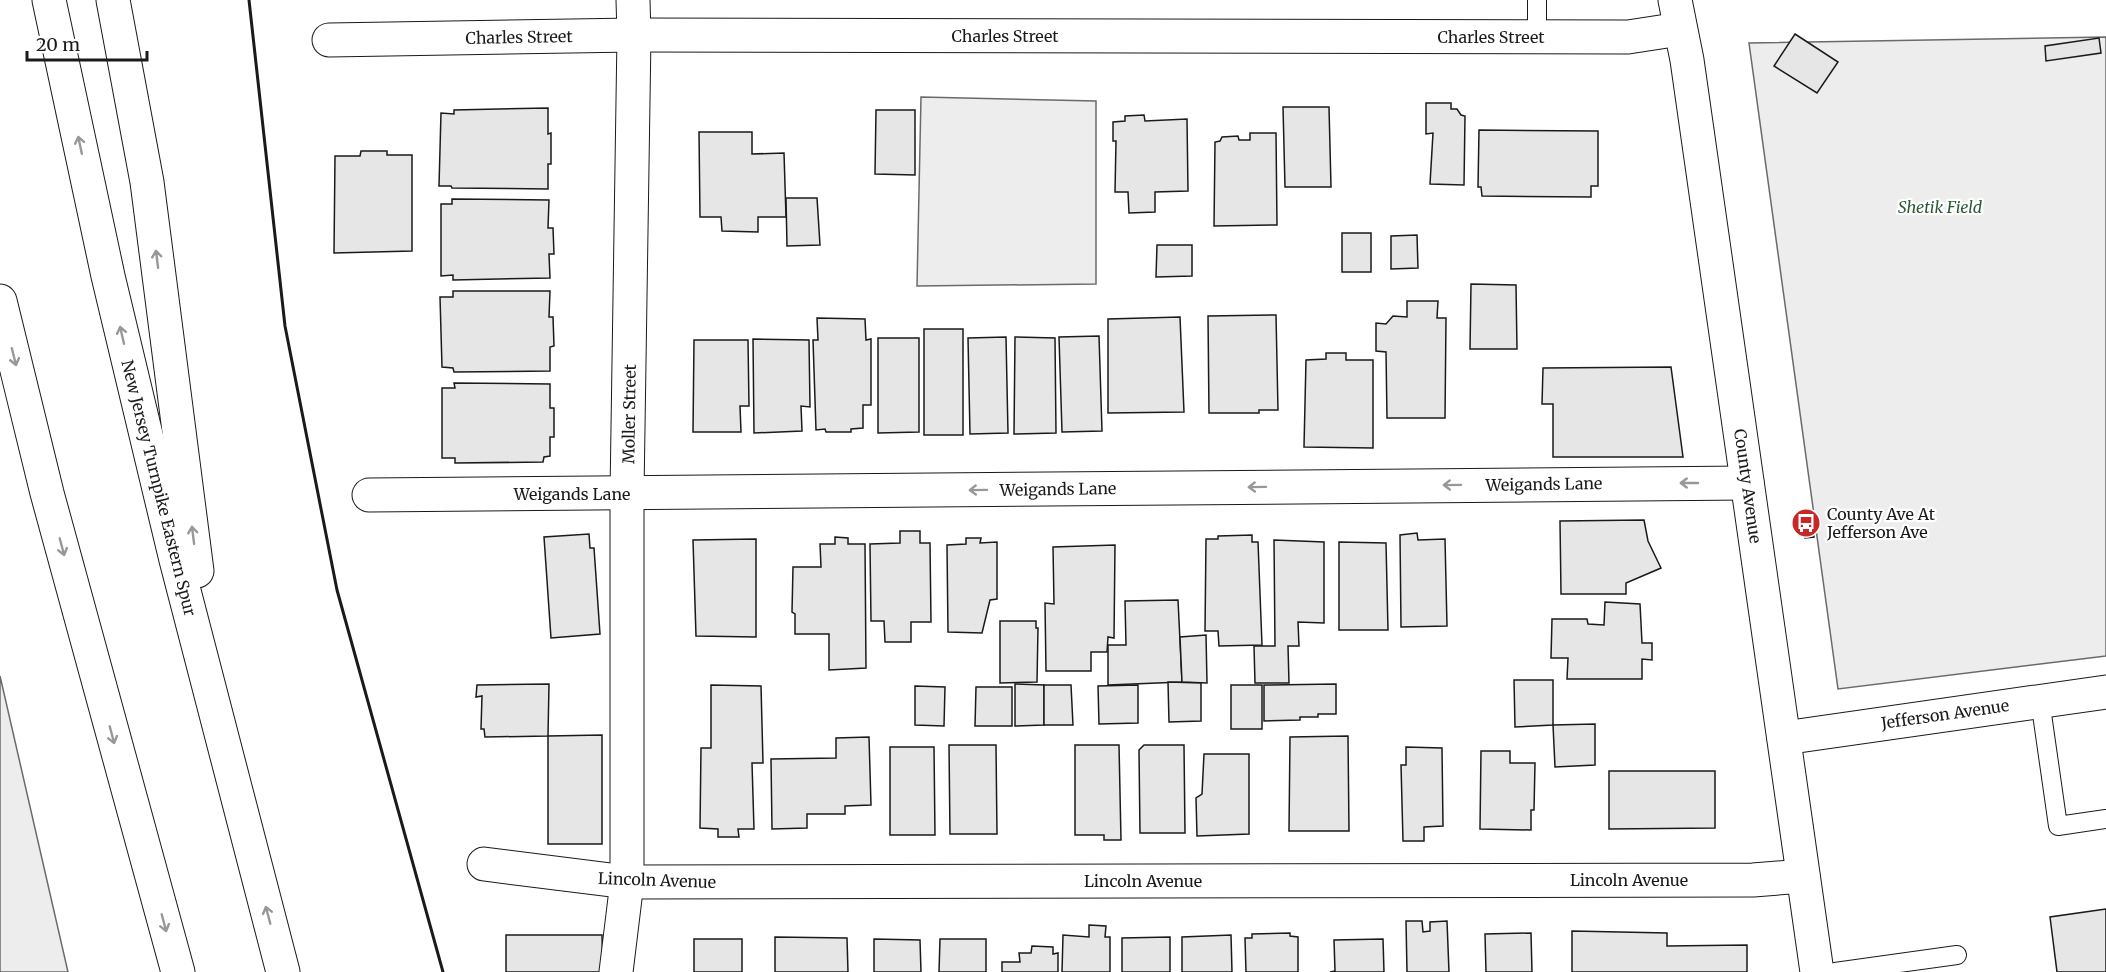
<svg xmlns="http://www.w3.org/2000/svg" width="2106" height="972" viewBox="0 0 2106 972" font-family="Merriweather,serif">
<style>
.built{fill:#ededed;stroke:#6a6a6a;stroke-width:1.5}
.building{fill:#e6e6e6;stroke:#1a1a1a;stroke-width:1.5}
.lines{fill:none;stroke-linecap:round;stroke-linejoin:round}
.service-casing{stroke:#1a1a1a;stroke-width:20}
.minor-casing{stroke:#1a1a1a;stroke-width:35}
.secondary-casing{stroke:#1a1a1a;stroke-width:35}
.motorway-casing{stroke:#1a1a1a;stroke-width:35}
.service{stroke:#fff;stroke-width:18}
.minor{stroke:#fff;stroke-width:33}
.secondary{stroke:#fff;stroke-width:33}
.motorway{stroke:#fff;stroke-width:33}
.wall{stroke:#1a1a1a;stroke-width:3}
.oneway{stroke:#989898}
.labels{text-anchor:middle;stroke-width:4.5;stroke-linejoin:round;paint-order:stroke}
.street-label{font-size:16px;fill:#1a1a1a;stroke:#fff}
.park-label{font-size:16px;font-style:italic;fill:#2b5a34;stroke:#fff}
.poi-label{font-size:16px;fill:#1a1a1a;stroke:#fff;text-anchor:start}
</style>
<rect width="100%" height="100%" fill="#fff"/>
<!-- built -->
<g class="built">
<path d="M2106 37V656L1838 689 1749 43Z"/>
<path d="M921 97 1096 101V284L917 286Z"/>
<path d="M0 676 68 972H0Z"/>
</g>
<!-- building -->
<g class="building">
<path d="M1795 34 1838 62 1817 93 1774 66Z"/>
<path d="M2099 38 2101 53 2046 61 2045 46Z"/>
<path d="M1426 103H1451V109H1457L1461 115 1465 116 1464 185 1430 184 1433 133 1426 134Z"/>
<path d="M1283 107H1329L1331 187H1285Z"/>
<path d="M548 108V134L551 133V164H548V189L452 188 451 186H439L441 113 454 114V110Z"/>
<path d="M876 110H915V175L875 174Z"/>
<path d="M1144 115 1145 121 1187 119 1188 191 1155 192V212L1129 213 1128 192H1115L1116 141H1113V122L1125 121V116Z"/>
<path d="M1479 130 1598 131V186H1591V197L1482 196 1481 187H1478Z"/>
<path d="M699 132H752V154L784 153 786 217H758V232L722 231 721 217H700Z"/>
<path d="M1250 133H1276L1277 225 1214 226 1215 142 1220 141 1222 137 1238 136 1239 140H1250Z"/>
<path d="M361 151H387V155H412V251L334 253 335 156H360Z"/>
<path d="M786 198H817L820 245 787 246Z"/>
<path d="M452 199 549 200 548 228H553L554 254H549L550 278 453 280V275L441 276V204H452Z"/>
<rect x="1342" y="233" width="29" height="39"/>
<path d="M1417 235 1418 268 1391 269V236Z"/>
<path d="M1157 245H1192V276L1156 277Z"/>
<path d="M1471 284 1516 285 1517 349H1470Z"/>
<path d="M453 291H550L549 317H553L554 346 550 347V371L454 372 453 368 442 367 440 297H453Z"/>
<path d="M1407 301H1438L1437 318H1446L1445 418H1387L1386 352 1376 351V323L1386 324 1393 316 1407 317Z"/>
<path d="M1276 315 1278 410H1259V413H1209L1208 316Z"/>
<path d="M1180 317 1184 412 1108 413V319Z"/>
<path d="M817 318 865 319 866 340 871 339V405H863V428L851 429V432H826L825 429 816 430 813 340H818Z"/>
<rect x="924" y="329" width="39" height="106"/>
<path d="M1099 336 1102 431 1062 432 1059 337Z"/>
<path d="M1006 337 1008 433 970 434 968 338Z"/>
<path d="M1015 337 1055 338 1056 433 1014 434Z"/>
<path d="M878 338H919V432L878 433Z"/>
<path d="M753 339 809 340 810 407 801 406 802 431 754 433Z"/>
<path d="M694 340H748L749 406H740L741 432H693Z"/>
<path d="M1326 353H1346V360H1373V448L1304 447 1306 360 1326 359Z"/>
<path d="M1671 367 1683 457H1553V404H1542L1543 368Z"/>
<path d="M454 383 550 384V408H554V437H550V456L544 457 543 462 455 463V458H442V388H455Z"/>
<path d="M1811 512 1814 537 1805 538 1801 513Z"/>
<path d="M1644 520 1648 541 1661 568 1626 583V594H1561L1560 521Z"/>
<path d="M900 531H920V543H930L931 622H911V642H885L884 621H871L870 544 900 543Z"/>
<path d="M1417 533 1418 540 1445 539 1447 626 1401 627 1400 535Z"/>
<path d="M589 534 590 548H594L600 634 551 638 544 537Z"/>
<path d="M1252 535V542H1258L1262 645 1219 646 1218 631H1205L1206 539H1218V536Z"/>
<path d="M835 537 848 538V544H865L866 668 829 670V634H795V614L792 612 793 567H821L820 544H835Z"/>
<path d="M966 538H981L980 543 997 542V599L990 600 982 633 948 632 947 545 966 544Z"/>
<path d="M756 539V637L696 636 693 540Z"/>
<path d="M1274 540 1324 542V623L1298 622 1299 646H1288L1289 683H1255L1254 646H1275Z"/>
<path d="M1339 542 1386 543 1388 630H1339Z"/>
<path d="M1115 545 1114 638 1108 637 1107 652H1091V671H1046L1045 603 1054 604 1053 547Z"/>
<path d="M1178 600 1182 682 1108 685V645H1126L1125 601Z"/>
<path d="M1605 602 1640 604 1642 643H1652V660L1642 659V679H1567L1568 658H1551L1552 619H1587L1588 624 1604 625Z"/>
<path d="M1000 621H1036V628H1038L1037 682 1000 683Z"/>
<path d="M1206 635 1207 683 1182 682 1180 637Z"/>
<path d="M1514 680H1553V725L1515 727Z"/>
<path d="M1168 682 1201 683V721L1169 722Z"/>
<path d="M549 684 548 736 485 737 484 729H481L482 696 476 697 477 685Z"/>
<path d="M1015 684 1044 685V725L1015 726Z"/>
<path d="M1336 684V714H1318V717H1300V720L1264 721V685Z"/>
<path d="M711 685 761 686 763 763H752L754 829H738L739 837H718V829L700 828 701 748H711Z"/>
<path d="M1044 685H1071L1073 725H1044Z"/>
<path d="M1138 685V723L1099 724 1098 686Z"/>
<rect x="1231" y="685" width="31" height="44"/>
<path d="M915 686 945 687 944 726 915 725Z"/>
<path d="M976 687H1012V726H975Z"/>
<path d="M1595 724V765L1555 767 1553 725Z"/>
<path d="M602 735V844H548V736Z"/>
<path d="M1348 736 1349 831H1289L1290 737Z"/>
<path d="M869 737 871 805 845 806V814H807V828L772 829 771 759 836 758V738Z"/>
<path d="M949 745H996L997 834H950Z"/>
<path d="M1075 745H1119L1121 840H1104V835H1075Z"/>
<path d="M1144 745H1184L1185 833H1140L1139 750Z"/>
<path d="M890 747H934L935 835H890Z"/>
<path d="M1406 747 1442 748 1443 826 1424 827V841H1403L1401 765H1406Z"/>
<path d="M1481 751H1510V763H1535L1534 810H1531V830L1480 829Z"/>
<path d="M1204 754H1249V834L1197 836 1196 798 1202 794Z"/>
<path d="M1609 771H1715V828L1609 829Z"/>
<path d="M2106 909V972H2057L2050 917Z"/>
<path d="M1406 921H1422L1423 932 1430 931V922L1447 921 1449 972H1407Z"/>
<path d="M1089 925 1106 926 1105 937H1110V972H1062L1063 935 1089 937Z"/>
<path d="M1572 931 1667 933V946L1747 945V972H1572Z"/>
<path d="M1290 933V936L1298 937V972H1246L1245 938H1252V934Z"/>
<path d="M1531 933 1532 972H1486L1485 934Z"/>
<path d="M506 935H602L603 972H506Z"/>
<path d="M1231 935 1232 972H1182V937Z"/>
<path d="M775 937 847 938 848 972H775Z"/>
<path d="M1170 937V972H1122V938Z"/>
<rect x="694" y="939" width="48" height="33"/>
<path d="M874 939 920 940 921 972H874Z"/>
<path d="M940 939H986V972H939Z"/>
<path d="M1383 939 1384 972H1330L1335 971 1334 940Z"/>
<path d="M1032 946 1053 947V954L1058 953V972H1002V962H1020L1019 953H1031Z"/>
</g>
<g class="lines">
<!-- service casing -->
<g class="service-casing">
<g id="service">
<path d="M1537 37V0"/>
<path d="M2040 700 2058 826 2106 819"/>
<path d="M1835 972 1957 955"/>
</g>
</g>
<!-- minor casing -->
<g class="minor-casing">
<g id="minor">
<path d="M329 40 634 35 1628 37 1680 29"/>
<path d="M369 495 1747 483"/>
<path d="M1784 738 2106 692"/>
<path d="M484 864 627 882 1753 880 1803 876"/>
<path d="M616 972 627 882V493L634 35 633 0"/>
</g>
</g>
<!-- secondary casing -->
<g class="secondary-casing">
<path id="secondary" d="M1675 0 1687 60 1817 972"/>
</g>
<!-- motorway casing -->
<g class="motorway-casing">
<g id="motorway">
<path d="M49 0 108 276 176 560 283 972"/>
<path d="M113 0 147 182 197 571"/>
<path d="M0 301 47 493 178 972"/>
</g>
</g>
<!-- service -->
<use href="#service" class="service"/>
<!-- minor -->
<use href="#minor" class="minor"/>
<!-- secondary -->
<use href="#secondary" class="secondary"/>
<!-- motorway -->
<use href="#motorway" class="motorway"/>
<!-- wall -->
<path class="wall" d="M249 0 285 326 337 590 443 972"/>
</g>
<!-- one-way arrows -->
<defs><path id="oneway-shaft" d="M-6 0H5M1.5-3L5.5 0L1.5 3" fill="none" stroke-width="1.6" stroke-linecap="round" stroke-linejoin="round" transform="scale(1.5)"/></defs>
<g class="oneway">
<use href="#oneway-shaft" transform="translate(80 145) rotate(-102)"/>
<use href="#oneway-shaft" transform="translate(157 259) rotate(-97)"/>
<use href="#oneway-shaft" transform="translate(122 335) rotate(-103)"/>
<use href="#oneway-shaft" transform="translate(14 357) rotate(76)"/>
<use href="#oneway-shaft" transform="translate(1689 483) rotate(180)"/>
<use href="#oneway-shaft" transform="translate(1452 485) rotate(179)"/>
<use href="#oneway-shaft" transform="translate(1257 487) rotate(179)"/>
<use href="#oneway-shaft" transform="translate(978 490) rotate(179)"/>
<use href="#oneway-shaft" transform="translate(193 535) rotate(-97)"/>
<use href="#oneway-shaft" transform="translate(62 547) rotate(75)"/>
<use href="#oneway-shaft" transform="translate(112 735) rotate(75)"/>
<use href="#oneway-shaft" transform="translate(268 915) rotate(-105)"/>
<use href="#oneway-shaft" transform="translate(164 923) rotate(75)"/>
</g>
<!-- icons -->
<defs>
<g id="bus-disc" transform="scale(1.5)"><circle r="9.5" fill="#c62828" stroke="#fff"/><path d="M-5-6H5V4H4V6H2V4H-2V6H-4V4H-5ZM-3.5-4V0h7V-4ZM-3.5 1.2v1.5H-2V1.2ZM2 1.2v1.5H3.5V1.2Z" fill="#fff"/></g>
</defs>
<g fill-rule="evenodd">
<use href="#bus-disc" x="1806" y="523"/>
</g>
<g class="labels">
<!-- street labels -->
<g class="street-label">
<text x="1005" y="42">Charles Street</text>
<text transform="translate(519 37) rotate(-1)" y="6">Charles Street</text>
<text x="1491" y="43">Charles Street</text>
<text transform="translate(629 414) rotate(-89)" y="6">Moller Street</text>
<text transform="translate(1544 484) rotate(-1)" y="6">Weigands Lane</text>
<text transform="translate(1748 486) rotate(82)" y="6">County Avenue</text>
<text transform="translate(159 488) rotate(76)" y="6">New Jersey Turnpike Eastern Spur</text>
<text transform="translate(1058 489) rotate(-1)" y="6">Weigands Lane</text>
<text x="572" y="500">Weigands Lane</text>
<text transform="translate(1945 714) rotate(-8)" y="6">Jefferson Avenue</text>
<text transform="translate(657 880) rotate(2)" y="6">Lincoln Avenue</text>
<text x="1629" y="886">Lincoln Avenue</text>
<text x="1143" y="887">Lincoln Avenue</text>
</g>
<!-- park labels -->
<g class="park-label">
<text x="1940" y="213">Shetik Field</text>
</g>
<!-- poi labels -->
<g class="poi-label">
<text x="1827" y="520">County Ave At<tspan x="1827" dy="18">Jefferson Ave</tspan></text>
</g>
</g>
<!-- scale -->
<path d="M27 51v9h120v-9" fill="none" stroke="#1a1a1a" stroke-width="3"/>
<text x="36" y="51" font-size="18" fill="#1a1a1a" stroke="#ffffff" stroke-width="4.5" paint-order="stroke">20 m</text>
</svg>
